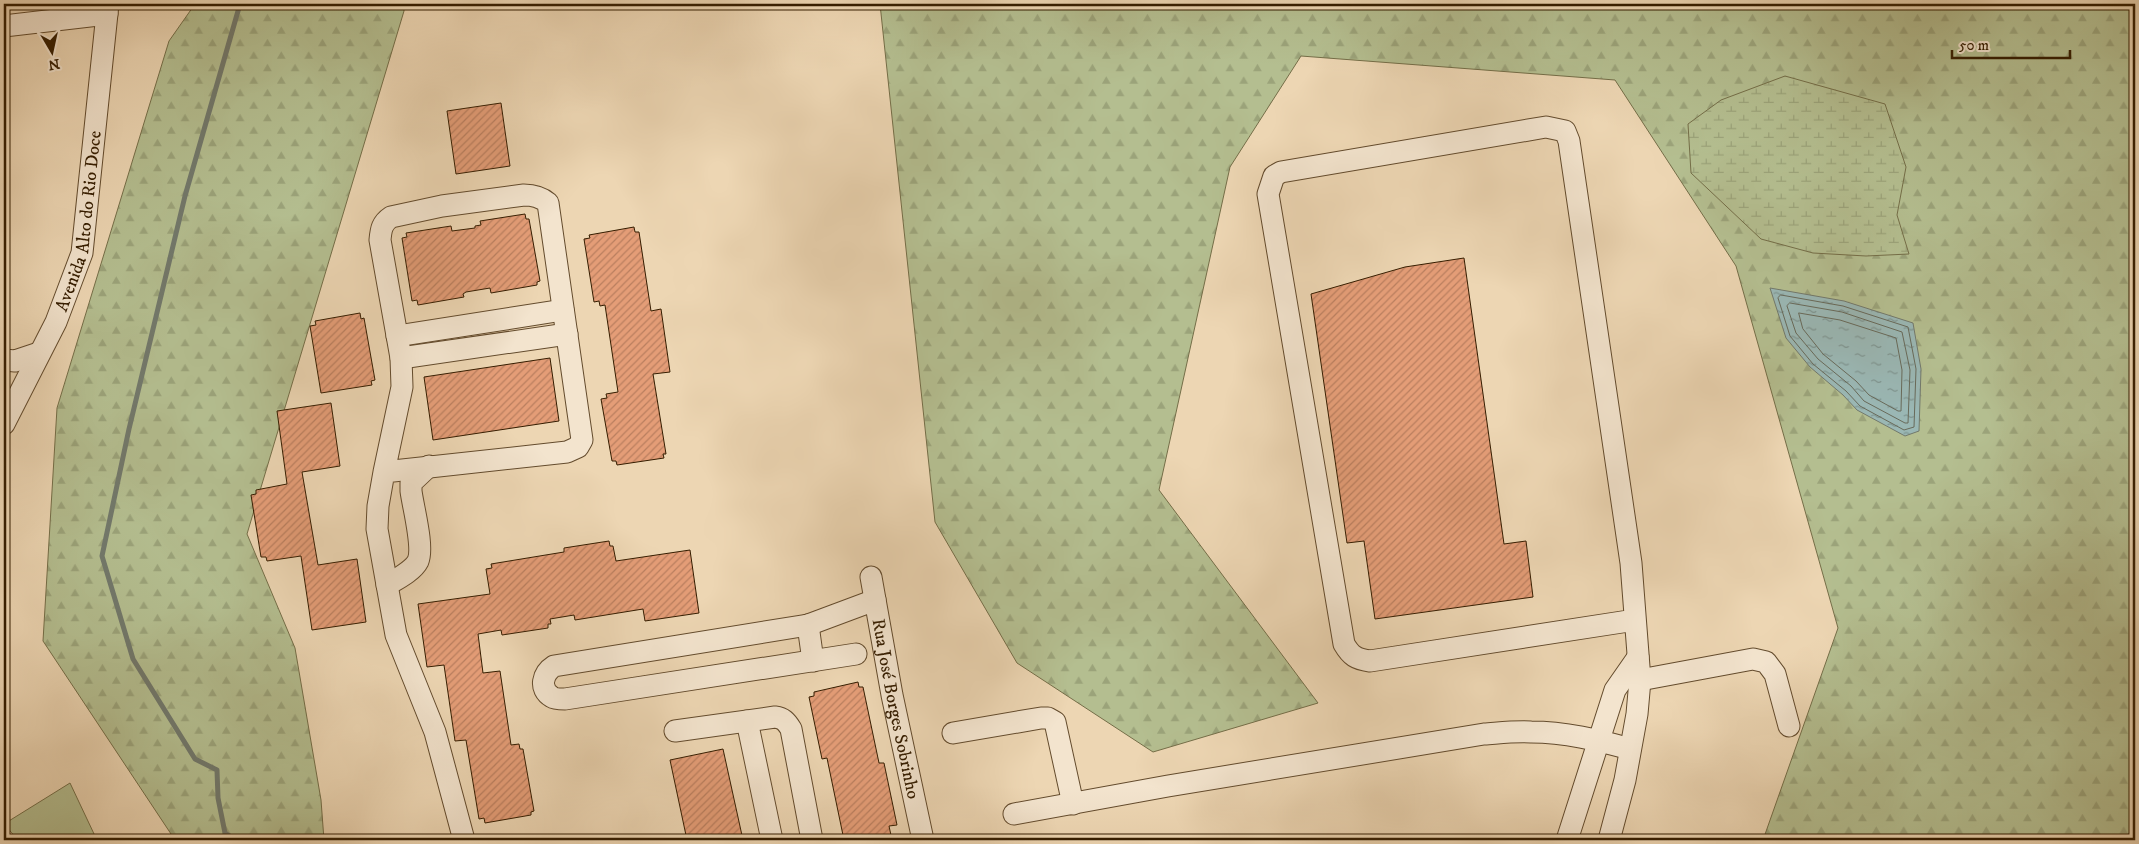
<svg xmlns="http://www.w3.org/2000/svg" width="2139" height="844" viewBox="0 0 2139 844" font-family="'IM FELL DW Pica',serif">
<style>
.forest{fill:url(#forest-firs);stroke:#746e48}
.wetland{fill:url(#wetland-marsh);stroke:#746e48}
.park{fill:#b4be90;stroke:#746e48}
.water{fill:url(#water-ripples);stroke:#72796c}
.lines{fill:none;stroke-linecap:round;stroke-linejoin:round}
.shore{stroke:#686a5a;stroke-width:1}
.stream{stroke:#72796c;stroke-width:5}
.building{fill:url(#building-hatch);stroke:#351d00}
.minor-casing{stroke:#634b2d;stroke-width:23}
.minor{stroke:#f3e4ce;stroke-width:21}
.labels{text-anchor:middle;stroke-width:4.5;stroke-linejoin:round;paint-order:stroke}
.street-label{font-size:18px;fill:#351d00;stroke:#f3e4ce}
</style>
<defs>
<pattern id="forest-firs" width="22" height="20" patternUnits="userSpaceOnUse" patternTransform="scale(1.25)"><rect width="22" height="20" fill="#b4be90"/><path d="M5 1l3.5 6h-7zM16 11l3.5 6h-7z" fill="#9ba37a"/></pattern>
<pattern id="wetland-marsh" width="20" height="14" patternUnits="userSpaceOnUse" patternTransform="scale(1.25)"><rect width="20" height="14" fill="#b4be90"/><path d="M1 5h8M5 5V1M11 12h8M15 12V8" fill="none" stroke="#9ba37a"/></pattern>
<pattern id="water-ripples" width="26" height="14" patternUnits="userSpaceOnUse" patternTransform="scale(1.25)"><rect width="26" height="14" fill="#9ab7b4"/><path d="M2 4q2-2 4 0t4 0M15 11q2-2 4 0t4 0" fill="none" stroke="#7e9490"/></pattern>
<pattern id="building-hatch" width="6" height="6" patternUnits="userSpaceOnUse" patternTransform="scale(1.25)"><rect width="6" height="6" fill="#e49d77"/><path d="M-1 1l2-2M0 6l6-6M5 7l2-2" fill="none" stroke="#ba7f5f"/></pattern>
</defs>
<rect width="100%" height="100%" fill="#edd6b3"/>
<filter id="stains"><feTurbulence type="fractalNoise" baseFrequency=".004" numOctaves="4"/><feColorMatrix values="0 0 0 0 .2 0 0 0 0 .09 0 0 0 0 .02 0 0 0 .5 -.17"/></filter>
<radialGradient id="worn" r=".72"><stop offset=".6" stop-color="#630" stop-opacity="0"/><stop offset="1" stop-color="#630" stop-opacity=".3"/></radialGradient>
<!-- forest -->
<g class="forest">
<path d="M195 4H404V11L247 534 295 648 321 800 324 840H175L43 641 57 408 169 41Z"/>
<path d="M880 4H2135V840H1763L1838 628 1736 266 1615 80 1301 56 1230 167 1159 490 1318 703 1153 752 1017 663 935 522Z"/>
</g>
<!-- wetland -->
<path class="wetland" d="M1785 76 1885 104 1906 167 1897 215 1909 254 1866 256 1813 253 1761 239 1691 173 1688 124 1721 100Z"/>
<!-- park -->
<path class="park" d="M70 783 95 836 92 840H18L4 824Z"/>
<!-- water -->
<path class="water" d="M1770 288 1844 301 1913 323 1921 369 1919 431 1905 436 1857 410 1843 395 1810 367 1786 338Z"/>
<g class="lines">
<!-- shore -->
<g class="shore">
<path d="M1781 295 1843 306 1908 327 1916 369 1914 427 1904 430 1860 406 1846 391 1813 364 1790 336 1778 298Z"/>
<path d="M1790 303 1842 312 1902 332 1910 370 1908 423H1905L1864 401 1851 386 1818 359 1796 333 1787 306Z"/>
<path d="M1799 313 1840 320 1896 338 1902 370 1901 411H1898L1869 395 1856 381 1823 354 1803 329Z"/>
</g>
<!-- stream -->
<g class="stream">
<path d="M236 840 225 833 218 798 217 770 195 759 133 659 102 556 129 429 185 196 240 4"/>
<path d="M2125 840 2135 830"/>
</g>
</g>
<!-- building -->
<g class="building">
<path d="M501 103 510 166 456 174 447 111Z"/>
<path d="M525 214 526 219H529L540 281 537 282V285L491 293 490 288 466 292 463 294 464 297 418 305 417 300 412 301 402 238 407 237 406 233 451 226 452 231 475 228V226L481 225 480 221Z"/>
<path d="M634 227 635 232H639L651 311 661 309 670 372 653 374 666 454H663L664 458 617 465 616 461H612L601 399 607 398 606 394 618 392 605 305 600 306 599 301 594 302 584 239 590 238 589 235Z"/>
<path d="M1464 258 1504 544 1526 541 1533 597 1375 619 1364 541 1347 543 1311 294 1405 267Z"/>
<path d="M360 313 361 319 364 318 375 380 371 381 372 385 321 393 310 326 316 325 315 321Z"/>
<path d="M550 358 559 421 433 440 424 377Z"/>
<path d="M331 403 340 466 302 472 318 565 357 559 366 622 312 630 301 556 267 561 266 557H261L251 495 256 494V490L287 484 277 411Z"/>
<path d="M609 541 610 546H613L616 561 690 550 699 613 645 621 643 609 575 620 574 615 550 619 551 624H548V628L502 635 501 630 478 634 483 673 500 671 511 745 519 744 520 749H523L534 811 531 812V815L485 823 484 818 479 819 466 740 455 741 444 665 427 667 418 604 490 594 486 569 492 568 491 564 564 552V548Z"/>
<path d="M858 682 859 687H863L879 763H884L897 825 889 826 892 840H844L828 763 827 758 822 759 809 697 814 696V692Z"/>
<path d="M723 749 743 840H687L670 760Z"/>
</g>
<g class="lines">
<!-- minor casing -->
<g class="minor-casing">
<g id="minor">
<path d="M4 26 107 14"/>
<path d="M397 336 563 310"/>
<path d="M401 358 567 334"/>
<path d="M4 360 15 361 39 353"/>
<path id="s1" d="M4 424 56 322 82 253 108 4"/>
<path d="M384 472 567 452 578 447 582 440 581 433 548 203C541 197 534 195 524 195L442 206 391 217C382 223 381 229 380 240L401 358 402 387 384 472 378 506 377 529 396 635 435 732 464 840"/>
<path id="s2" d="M871 577 892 695 923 840"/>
<path d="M387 585C397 579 413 571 418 561 424 547 413 507 411 491V483L429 466"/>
<path d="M808 625 813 661"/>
<path d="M856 654 565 699C561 699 555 699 552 697 538 689 543 673 554 666L808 625 875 600"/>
<path d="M1640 680 1753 659 1766 662 1775 674 1789 726"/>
<path d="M747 721 772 840"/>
<path d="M675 731 775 717C783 718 786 721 791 729L812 840"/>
<path d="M953 733 1041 718H1048L1055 722 1073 804"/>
<path d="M1014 814 1168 786 1484 734C1499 733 1515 731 1531 732 1565 732 1598 740 1630 749"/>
<path d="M1567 840 1615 690 1638 657"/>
<path d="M1609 840 1625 780 1637 714 1640 680 1631 563 1569 141 1565 131 1546 127 1281 172 1274 176 1268 194 1344 644C1351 656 1356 659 1370 661L1635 620"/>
</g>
</g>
<!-- minor -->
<use href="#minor" class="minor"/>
</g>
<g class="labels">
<!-- street labels -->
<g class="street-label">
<text dy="6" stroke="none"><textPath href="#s1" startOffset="219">Avenida Alto do Rio Doce</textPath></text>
<text dy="6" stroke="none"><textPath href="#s2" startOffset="134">Rua José Borges Sobrinho</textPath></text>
</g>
</g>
<!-- margin -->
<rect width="2139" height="844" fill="none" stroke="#edd6b3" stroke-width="20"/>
<rect x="5" y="5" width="2129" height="834" fill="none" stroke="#351d00" stroke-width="2.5"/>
<rect x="10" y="10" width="2119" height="824" fill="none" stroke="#351d00"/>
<!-- north arrow -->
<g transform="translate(52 52) rotate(171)" stroke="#f3e4ce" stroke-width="4" paint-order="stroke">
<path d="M0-4L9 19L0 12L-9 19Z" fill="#351d00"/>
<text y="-8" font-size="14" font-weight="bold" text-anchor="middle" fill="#351d00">N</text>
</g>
<!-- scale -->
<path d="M1952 50v8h118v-8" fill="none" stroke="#351d00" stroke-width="2.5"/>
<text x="1959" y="50" font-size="15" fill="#351d00" stroke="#f3e4ce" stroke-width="4" paint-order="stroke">50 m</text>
<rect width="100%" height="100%" filter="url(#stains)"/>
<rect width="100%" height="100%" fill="url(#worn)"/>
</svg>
